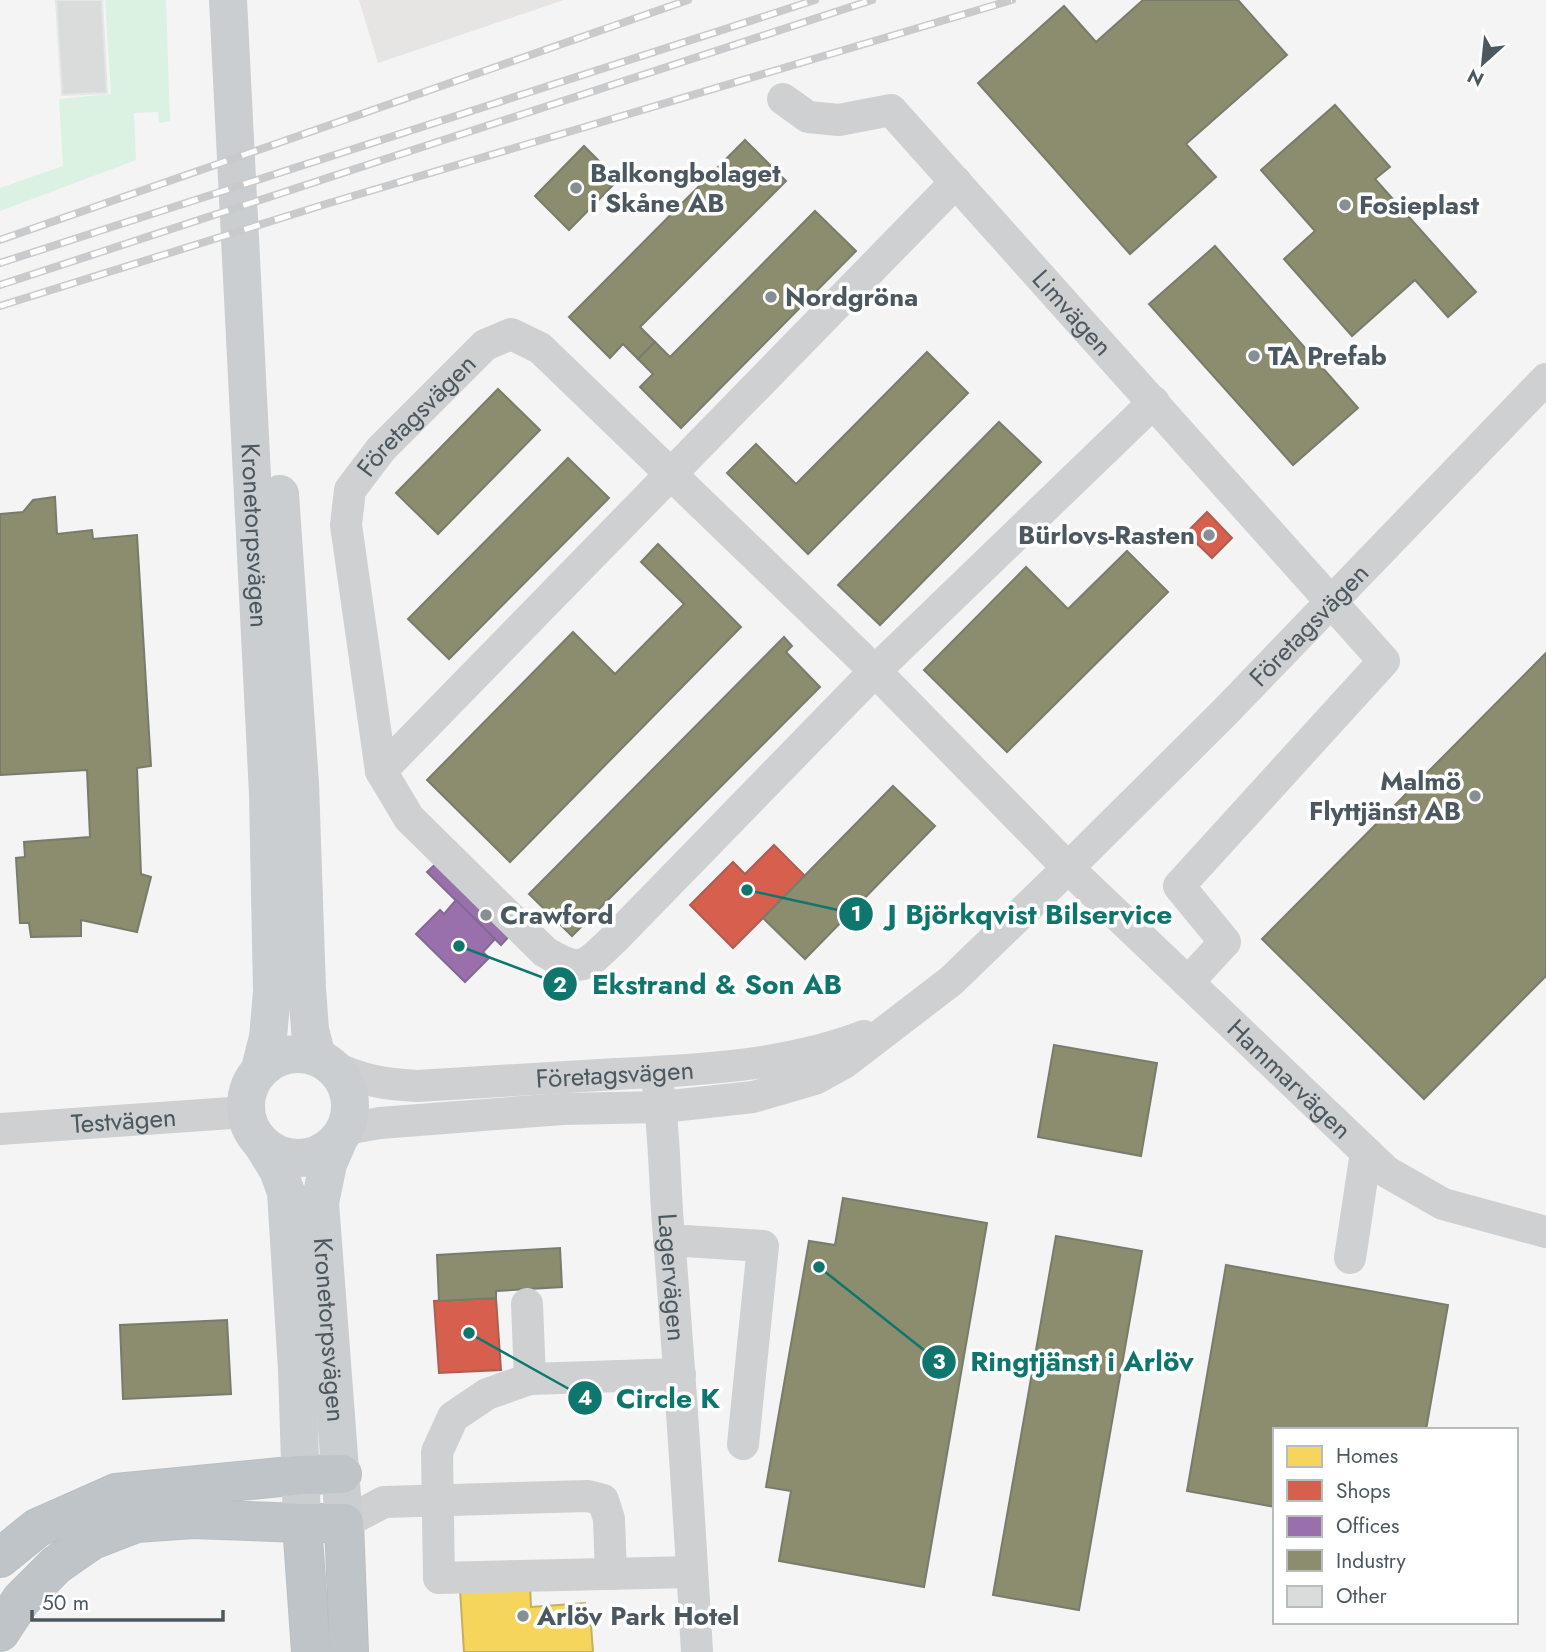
<svg xmlns="http://www.w3.org/2000/svg" width="1546" height="1652" viewBox="0 0 1546 1652" font-family="Jost,sans-serif">
<style>
.commercial{fill:#e7e5e3}
.green{fill:#dbf1e1}
.homes{fill:#f6d55c;stroke:#c3b05d;stroke-width:2}
.shops{fill:#d6604d;stroke:#ac5e53;stroke-width:2}
.offices{fill:#9970ab;stroke:#826994;stroke-width:2}
.industry{fill:#8c8c6e;stroke:#787c6a;stroke-width:2}
.building{fill:#dadcdc;stroke:#e5e6e7;stroke-width:2}
.lines{fill:none;stroke-linecap:round;stroke-linejoin:round}
.highway-casing{stroke:#b9bfc2;stroke-width:40}
.minor{stroke:#ced0d2;stroke-width:32}
.major{stroke:#caced0;stroke-width:38}
.highway{stroke:#bfc4c8;stroke-width:38}
.rail-casing{stroke:#c9cacc;stroke-width:8}
.rail{stroke:#fff;stroke-width:5;stroke-dasharray:16;stroke-linecap:butt}
.poi-dot{fill:#868f94;stroke:#fff;stroke-width:2.5}
.labels{text-anchor:middle;stroke-width:7;stroke-linejoin:round;paint-order:stroke}
.poi-label{font-size:26px;font-weight:bold;fill:#4b5860;stroke:#fff;text-anchor:start}
.street-label{font-size:26px;fill:#4b5860;stroke:#fff}
.leader{fill:none;stroke:#0f766e;stroke-width:2.5}
.callout-dot{fill:#0f766e;stroke:#fff;stroke-width:2.5}
.mark-label{font-size:21px;text-anchor:middle;font-weight:bold;fill:#fff}
.callout-label{font-size:28px;text-anchor:middle;font-weight:bold;fill:#0f766e;stroke:#fff;stroke-width:7;stroke-linejoin:round;paint-order:stroke}
</style>
<rect width="100%" height="100%" fill="#f4f4f4"/>
<!-- commercial -->
<path class="commercial" d="M359 0H564L378 63Z"/>
<!-- green -->
<path class="green" d="M105 0H166L170 121 159 123 158 112 134 113 136 160 0 211V188L63 166 59 99 111 94Z"/>
<!-- homes -->
<path class="homes" d="M530 1585 531 1607 585 1603 586 1625H591L593 1652H464L460 1589Z"/>
<!-- shops -->
<g class="shops">
<path d="M1207 512 1232 538 1212 558 1186 533Z"/>
<path d="M774 845 805 876 733 948 690 905 733 862 745 874Z"/>
<path d="M496 1298 501 1370 439 1373 434 1301Z"/>
</g>
<!-- offices -->
<g class="offices">
<path d="M442 858 515 930 501 945 427 872Z"/>
<path d="M456 900 495 939 483 952 489 958 465 982 416 934 440 910 444 914Z"/>
</g>
<!-- industry -->
<g class="industry">
<path d="M1143 0H1238L1287 55 1186 144 1216 177 1130 254 978 83 1064 6 1096 42Z"/>
<path d="M1335 105 1390 167 1375 179 1476 292 1448 317 1415 280 1352 336 1284 259 1315 231 1261 170Z"/>
<path d="M745 140 786 181 640 327 655 342 638 359 623 344 610 358 569 317Z"/>
<path d="M584 146 618 180 569 230 535 196Z"/>
<path d="M815 211 856 251 681 428 640 387 653 374 638 359 655 342 670 357Z"/>
<path d="M1215 246 1358 408 1293 465 1149 304Z"/>
<path d="M927 352 968 393 808 554 727 473 756 444 796 484Z"/>
<path d="M498 389 540 430 438 534 396 493Z"/>
<path d="M999 422 1041 462 880 625 838 585Z"/>
<path d="M568 458 609 498 449 659 408 619Z"/>
<path d="M55 497 57 534 92 530 93 539 137 535 151 766 137 768 141 874 151 877 137 932 81 920V936L31 937 29 923H20L16 858 25 857 24 842 90 837 87 770 0 775V514L23 512 33 500Z"/>
<path d="M658 544 741 627 510 862 427 780 573 632 615 674 684 604 641 562Z"/>
<path d="M1127 551 1168 592 1007 752 924 670 1026 567 1068 609Z"/>
<path d="M784 637 792 646 786 652 820 687 572 936 529 894Z"/>
<path d="M1546 653V976L1424 1099 1262 939Z"/>
<path d="M893 786 935 826 805 959 763 918Z"/>
<path d="M1054 1045 1157 1063 1141 1156 1038 1137Z"/>
<path d="M843 1198 987 1223 924 1587 779 1561 791 1491 766 1487 809 1241 835 1245Z"/>
<path d="M1056 1236 1142 1251 1079 1610 993 1595Z"/>
<path d="M560 1248 562 1287 496 1291V1298L439 1301 437 1255Z"/>
<path d="M1226 1265 1448 1305 1426 1430H1275V1507L1187 1491Z"/>
<path d="M227 1320 231 1394 123 1399 120 1325Z"/>
</g>
<!-- building -->
<path class="building" d="M56 0H102L107 93 62 95Z"/>
<g class="lines">
<!-- highway casing -->
<g class="highway-casing">
<g id="highway">
<path d="M302 1523 311 1652"/>
<path d="M0 1558 37 1528 116 1493 301 1475 342 1474"/>
<path d="M0 1632 21 1600 56 1565 92 1540 136 1523 193 1519 302 1523H344L349 1652"/>
</g>
</g>
<!-- minor -->
<g class="minor">
<path id="s1" d="M783 99 808 117 839 120 891 110 1384 661 1179 886 1225 942 1188 982"/>
<path id="s2" d="M1154 402 875 671 614 939C584 967 583 974 545 952L409 818 381 771 346 525 350 490 381 449 485 345 511 334 540 348 875 671 1068 868 1387 1172 1443 1204 1546 1232"/>
<path d="M381 771 956 182"/>
<path id="s3" d="M334 1067C364 1081 384 1084 417 1086 483 1082 549 1078 616 1074 698 1070 786 1066 864 1036"/>
<path id="s4" d="M656 1072C665 1126 664 1182 669 1237 680 1375 689 1513 697 1652"/>
<path id="s5" d="M0 1129 246 1112"/>
<path id="s6" d="M346 1129 380 1123 562 1109 662 1107 753 1097 815 1079 844 1063 951 981 1068 868 1224 713 1546 379"/>
<path d="M669 1240 763 1246 743 1444"/>
<path d="M1350 1258 1366 1152"/>
<path d="M527 1304 530 1379"/>
<path d="M680 1374 530 1379 487 1394 453 1417 437 1452 439 1578 692 1572"/>
<path d="M344 1523 384 1502 588 1496 603 1500 609 1519 611 1574"/>
</g>
<!-- major -->
<g class="major">
<path id="s7" d="M228 0 268 794 272 992 268 1037 260 1069"/>
<path d="M280 494 300 783 307 989 310 1030 317 1057"/>
<circle cx="298" cy="1106" r="52"/>
<path id="s8" d="M338 1141 328 1164 320 1203 344 1523"/>
<path d="M262 1144 278 1170 286 1192 297 1370 302 1523"/>
</g>
<!-- highway -->
<use href="#highway" class="highway"/>
<!-- rail casing -->
<g class="rail-casing">
<g id="rail">
<path d="M0 240 688 0"/>
<path d="M0 263 815 0"/>
<path d="M0 285 872 0"/>
<path d="M0 306 326 204 1012 0"/>
</g>
</g>
<!-- rail -->
<use href="#rail" class="rail"/>
</g>
<!-- markers -->
<g class="poi-dot">
<circle cx="576" cy="188" r="7"/>
<circle cx="1345" cy="205" r="7"/>
<circle cx="771" cy="297" r="7"/>
<circle cx="1254" cy="356" r="7"/>
<circle cx="1209" cy="535" r="7"/>
<circle cx="1475" cy="796" r="7"/>
<circle cx="486" cy="915" r="7"/>
<circle cx="523" cy="1616" r="7"/>
</g>
<g class="labels">
<!-- poi labels -->
<g class="poi-label">
<text x="590" y="182">Balkongbolaget<tspan x="590" dy="30">i Skåne AB</tspan></text>
<text x="1359" y="214">Fosieplast</text>
<text x="785" y="306">Nordgröna</text>
<text x="1268" y="365">TA Prefab</text>
<text x="1195" y="544" text-anchor="end">Bürlovs-Rasten</text>
<text x="1461" y="790" text-anchor="end">Malmö<tspan x="1461" dy="30">Flyttjänst AB</tspan></text>
<text x="500" y="924">Crawford</text>
<text x="537" y="1625">Arlöv Park Hotel</text>
</g>
<!-- street labels -->
<g class="street-label">
<text dy="9" stroke="none"><textPath href="#s1" startOffset="387">Limvägen</textPath></text>
<text dy="9" stroke="none"><textPath href="#s2" startOffset="1472">Företagsvägen</textPath></text>
<text dy="9" stroke="none"><textPath href="#s7" startOffset="536">Kronetorpsvägen</textPath></text>
<text dy="9" stroke="none"><textPath href="#s6" startOffset="1146">Företagsvägen</textPath></text>
<text dy="9" stroke="none"><textPath href="#s3" startOffset="284">Företagsvägen</textPath></text>
<text dy="9" stroke="none"><textPath href="#s2" startOffset="2678">Hammarvägen</textPath></text>
<text dy="9" stroke="none"><textPath href="#s5" startOffset="124">Testvägen</textPath></text>
<text dy="9" stroke="none"><textPath href="#s4" startOffset="206">Lagervägen</textPath></text>
<text dy="9" stroke="none"><textPath href="#s8" startOffset="192">Kronetorpsvägen</textPath></text>
</g>
</g>
<!-- callouts -->
<path class="leader" d="M747 890L856 914M459 946L560 984M819 1267L939 1362M469 1333L585 1398"/>
<g class="callout-dot">
<circle cx="747" cy="890" r="7"/>
<circle cx="459" cy="946" r="7"/>
<circle cx="819" cy="1267" r="7"/>
<circle cx="469" cy="1333" r="7"/>
<circle cx="856" cy="914" r="18"/>
<circle cx="560" cy="984" r="18"/>
<circle cx="939" cy="1362" r="18"/>
<circle cx="585" cy="1398" r="18"/>
</g>
<g class="mark-label">
<text x="856" y="921">1</text>
<text x="560" y="992">2</text>
<text x="939" y="1369">3</text>
<text x="585" y="1405">4</text>
</g>
<g class="callout-label">
<text x="1030" y="924">J Björkqvist Bilservice</text>
<text x="717" y="994">Ekstrand &amp; Son AB</text>
<text x="1082" y="1371">Ringtjänst i Arlöv</text>
<text x="668" y="1408">Circle K</text>
</g>
<!-- legend -->
<rect x="1273" y="1428" width="245" height="196" fill="#ffffff" stroke="#b7bcbf" stroke-width="2"/>
<rect x="1287" y="1446" width="35" height="21" fill="#f6d55c" stroke="#b7bcbf" stroke-width="2"/>
<text x="1336" y="1463" font-size="21" fill="#4b5860">Homes</text>
<rect x="1287" y="1480" width="35" height="21" fill="#d6604d" stroke="#b7bcbf" stroke-width="2"/>
<text x="1336" y="1498" font-size="21" fill="#4b5860">Shops</text>
<rect x="1287" y="1516" width="35" height="21" fill="#9970ab" stroke="#b7bcbf" stroke-width="2"/>
<text x="1336" y="1533" font-size="21" fill="#4b5860">Offices</text>
<rect x="1287" y="1550" width="35" height="21" fill="#8c8c6e" stroke="#b7bcbf" stroke-width="2"/>
<text x="1336" y="1568" font-size="21" fill="#4b5860">Industry</text>
<rect x="1287" y="1586" width="35" height="21" fill="#dadcdc" stroke="#b7bcbf" stroke-width="2"/>
<text x="1336" y="1603" font-size="21" fill="#4b5860">Other</text>
<!-- north arrow -->
<g transform="translate(1483 63) rotate(207)" stroke="#ffffff" stroke-width="5" paint-order="stroke">
<path d="M0-5L12 26L0 18L-12 26Z" fill="#4b5860"/>
<text y="-10" font-size="19" font-weight="bold" text-anchor="middle" fill="#4b5860">N</text>
</g>
<!-- scale -->
<path d="M32 1610v10h191v-10" fill="none" stroke="#4b5860" stroke-width="3.5"/>
<text x="42" y="1610" font-size="21" fill="#4b5860" stroke="#ffffff" stroke-width="5" paint-order="stroke">50 m</text>
</svg>
